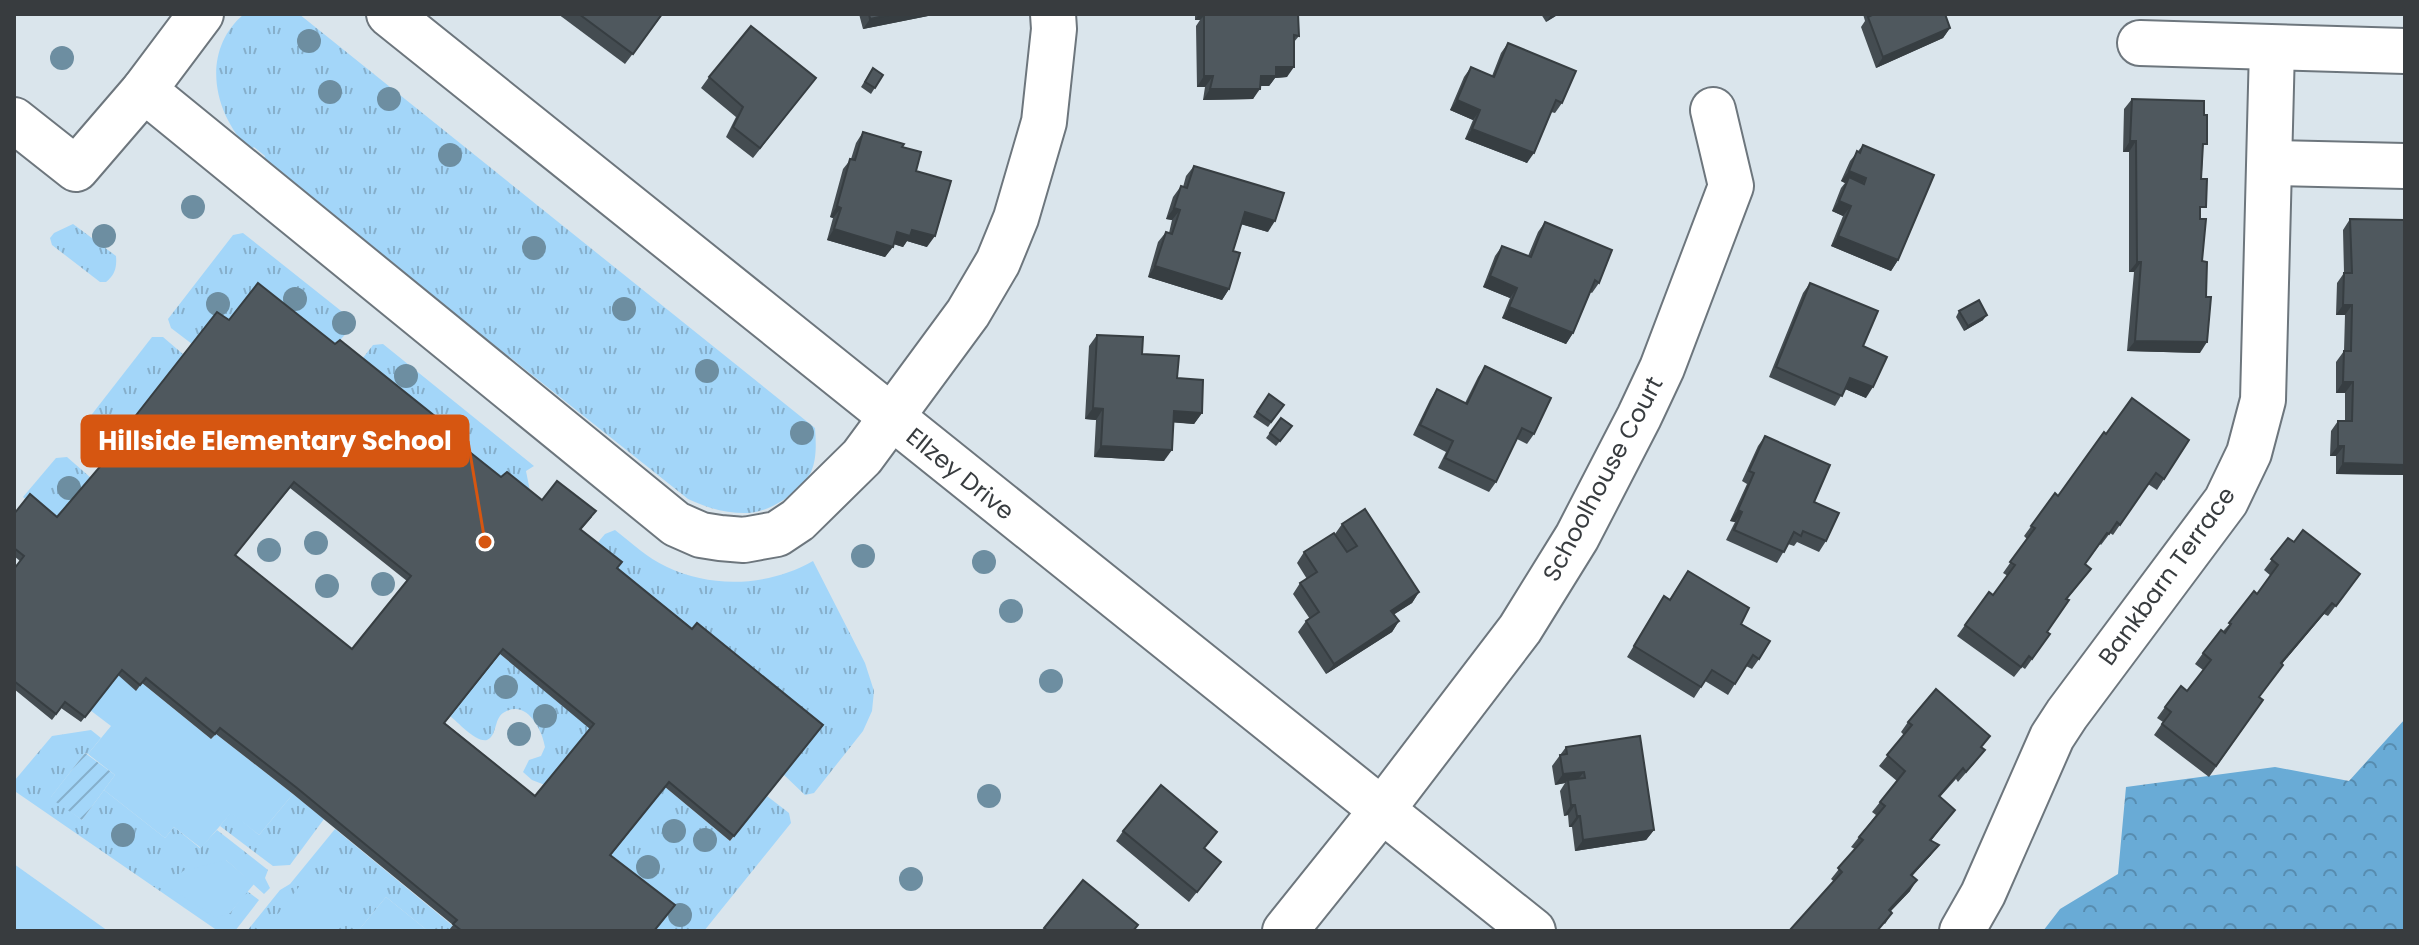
<svg xmlns="http://www.w3.org/2000/svg" width="2419" height="945" viewBox="0 0 2419 945" font-family="Poppins,sans-serif">
<style>
.grass{fill:url(#grass-tufts)}
.forest{fill:url(#forest-crowns)}
.park{fill:#a3d6f9}
.garden{fill:url(#garden-furrows)}
.lines{fill:none;stroke-linecap:round;stroke-linejoin:round}
.minor-casing{stroke:#6d767d;stroke-width:48}
.minor{stroke:#fff;stroke-width:44}
.tree{fill:#6d8ea1}
.wall{fill:#444c51;fill-rule:evenodd}
.shaded-wall{fill:#373e42}
.building{fill:#4f585e;stroke:#373e42;stroke-width:2;fill-rule:evenodd}
.labels{text-anchor:middle;stroke-width:8;stroke-linejoin:round;paint-order:stroke}
.street-label{font-size:24px;fill:#383c3f;stroke:#fff}
.leader{fill:none;stroke:#d65611;stroke-width:3}
.callout-dot{fill:#d65611;stroke:#fff;stroke-width:3}
.callout{fill:#d65611;stroke:#d65611;stroke-width:3}
.callout-label{font-size:26px;text-anchor:middle;font-weight:bold;fill:#fff}
</style>
<defs>
<pattern id="grass-tufts" width="24" height="20" patternUnits="userSpaceOnUse" patternTransform="scale(2)"><rect width="24" height="20" fill="#a3d6f9"/><path d="M3 7l-1-3M5 7V3M7 7l1-3M15 17l-1-3M17 17v-4M19 17l1-3" fill="none" stroke="#86afcb"/></pattern>
<pattern id="forest-crowns" width="20" height="18" patternUnits="userSpaceOnUse" patternTransform="scale(2)"><rect width="20" height="18" fill="#69abd6"/><path d="M2 6a3 3 0 1 1 6 0M12 15a3 3 0 1 1 6 0" fill="none" stroke="#578caf"/></pattern>
<pattern id="garden-furrows" width="10" height="10" patternUnits="userSpaceOnUse" patternTransform="scale(2)"><rect width="10" height="10" fill="#a3d6f9"/><path d="M-1 1l2-2M0 10L10 0M9 11l2-2" fill="none" stroke="#86afcb"/></pattern>
</defs>
<rect width="100%" height="100%" fill="#dae5ec"/>
<!-- grass -->
<g class="grass">
<path d="M244 14H299L815 428C816 442 817 459 811 472 800 492 772 511 749 513 728 514 707 508 688 499L263 161 265 156 254 147 250 150C213 114 200 51 244 14Z"/>
<path d="M73 224 116 256C117 267 115 275 106 282H100L52 245 50 238 54 233Z"/>
<path d="M243 233 350 318 352 327 331 350 225 326 192 344 171 328 168 319 233 235Z"/>
<path d="M152 337H163L184 355 106 455 84 437 82 427Z"/>
<path d="M383 344 534 466 526 471 532 501 498 483 359 363 373 345Z"/>
<path d="M67 457 91 478 53 522 23 497 56 458Z"/>
<path d="M615 530C632 543 647 558 667 567 713 589 769 586 813 561L865 663 874 691 872 711 863 731 814 793 805 795 784 775 818 730 688 634 593 548 605 534Z"/>
<path d="M500 654 591 729 545 785 532 780 523 772 529 760 541 756 545 747C542 729 526 698 503 713 494 719 497 736 487 740 476 743 458 722 450 716Z"/>
<path d="M91 730 101 738 88 754 85 753 51 797 82 820 104 790 165 838 174 827 200 848 217 830 268 870 265 878 270 888 264 894 226 860 230 913 247 891 259 900 235 931H218L16 792 15 780 52 736Z"/>
<path d="M665 787 730 841 767 796 789 813 791 823 704 931H655L606 861Z"/>
<path d="M293 794 324 819 290 865 273 866 220 826 231 812 259 835Z"/>
<path d="M335 829 453 926 451 931H428L386 897 358 931H247L280 890 290 884Z"/>
</g>
<!-- forest -->
<path class="forest" d="M2405 719V931H2043L2060 909 2118 874 2126 787 2275 767 2349 781Z"/>
<!-- park -->
<g class="park">
<path d="M118 675 142 683 211 739 216 734 293 794 259 835 231 813 201 848 174 827 165 838 104 790 115 775 88 754 111 726 90 710Z"/>
<path d="M226 860 254 884 230 913 216 918 167 886 183 871Z"/>
<path d="M14 864 108 931H14Z"/>
<path d="M312 870 357 904 336 931H289L274 919Z"/>
<path d="M386 897 428 931H358Z"/>
</g>
<!-- garden -->
<path class="garden" d="M85 753 115 775 82 820 50 798Z"/>
<g class="lines">
<!-- minor casing -->
<g class="minor-casing">
<g id="minor">
<path d="M389 14 1533 931"/>
<path d="M2140 43 2405 51"/>
<path d="M144 90 676 524 701 535 720 538 744 540 777 534 798 520 862 457 968 313 998 262 1016 218 1044 122 1054 29 1053 14"/>
<path d="M14 120 76 169 144 90 201 14"/>
<path d="M2270 163 2405 166"/>
<path d="M1285 931 1382 810 1520 629 1577 537 1639 417 1662 368 1731 186 1713 110"/>
<path d="M1962 931 1983 894 2052 737 2067 714 2226 501 2249 453 2263 400 2272 48"/>
</g>
</g>
<!-- minor -->
<use href="#minor" class="minor"/>
</g>
<!-- trees -->
<g class="tree">
<circle cx="309" cy="41" r="12"/>
<circle cx="62" cy="58" r="12"/>
<circle cx="330" cy="92" r="12"/>
<circle cx="389" cy="99" r="12"/>
<circle cx="450" cy="155" r="12"/>
<circle cx="193" cy="207" r="12"/>
<circle cx="104" cy="236" r="12"/>
<circle cx="534" cy="248" r="12"/>
<circle cx="295" cy="299" r="12"/>
<circle cx="218" cy="304" r="12"/>
<circle cx="624" cy="309" r="12"/>
<circle cx="344" cy="323" r="12"/>
<circle cx="707" cy="371" r="12"/>
<circle cx="406" cy="376" r="12"/>
<circle cx="802" cy="433" r="12"/>
<circle cx="69" cy="488" r="12"/>
<circle cx="316" cy="543" r="12"/>
<circle cx="269" cy="550" r="12"/>
<circle cx="863" cy="556" r="12"/>
<circle cx="984" cy="562" r="12"/>
<circle cx="383" cy="584" r="12"/>
<circle cx="327" cy="586" r="12"/>
<circle cx="1011" cy="611" r="12"/>
<circle cx="1051" cy="681" r="12"/>
<circle cx="506" cy="687" r="12"/>
<circle cx="545" cy="716" r="12"/>
<circle cx="519" cy="734" r="12"/>
<circle cx="989" cy="796" r="12"/>
<circle cx="674" cy="831" r="12"/>
<circle cx="123" cy="835" r="12"/>
<circle cx="705" cy="840" r="12"/>
<circle cx="648" cy="867" r="12"/>
<circle cx="911" cy="879" r="12"/>
<circle cx="680" cy="915" r="12"/>
</g>
<!-- wall -->
<g class="wall">
<path d="M558 14H663L625 64Z"/>
<path d="M859 14H938L863 29Z"/>
<path d="M1195 14H1298L1299 36 1294 42 1287 77 1275 78 1269 86H1260L1253 99 1203 100 1205 87H1197L1196 26 1200 20H1195Z"/>
<path d="M1541 14H1559L1546 22Z"/>
<path d="M1863 14H1945L1950 28 1943 38 1876 68 1861 27 1865 21Z"/>
<path d="M1508 43 1562 103 1555 113 1551 112 1527 163 1465 139 1473 120 1450 110 1464 77 1471 67 1492 76 1501 53Z"/>
<path d="M873 68 883 75 871 94 861 87Z"/>
<path d="M709 77 816 78 753 158 726 137 736 117 701 88Z"/>
<path d="M2132 99 2203 150 2200 215 2202 261 2200 353 2127 351 2134 272H2129V152H2123L2124 109Z"/>
<path d="M863 132 902 147 916 171 927 247 907 241 903 247 894 244 885 257 827 240 833 218 830 217 843 169 851 159 856 143Z"/>
<path d="M1863 145 1898 260 1891 271 1831 246 1843 216 1832 211 1841 188 1845 183 1841 181 1850 161Z"/>
<path d="M1194 166 1268 232 1241 224 1233 251 1229 289 1222 300 1148 277 1158 242 1166 232 1169 233 1172 220 1166 219 1173 197 1181 186 1183 187 1186 176Z"/>
<path d="M2350 219 2405 475 2336 474V456H2330L2331 431 2338 421H2345V393H2336V362L2344 351 2345 315H2336L2337 283 2344 273 2343 230Z"/>
<path d="M1545 222 1599 283 1592 293 1590 292 1573 333 1566 344 1502 318 1510 298 1483 287 1495 256 1502 246 1528 256 1538 232Z"/>
<path d="M1810 283 1863 346 1866 398 1845 389 1835 406 1769 377 1803 293Z"/>
<path d="M1959 311 1983 320 1964 331 1956 317Z"/>
<path d="M229 320 438 426 501 477 542 500 592 517 581 530 617 568 819 730 730 841 665 787 611 855 655 931H451L449 930 453 925 293 794 216 734 211 739 142 683 136 691 118 675 81 722 61 708 52 720 14 689V569L20 561 14 556V514L57 517 100 467 97 466 101 460ZM290 488 407 581 352 649 235 555ZM500 654 590 729 535 796 445 723Z"/>
<path d="M1097 335 1142 354 1177 378 1202 413 1194 424 1173 422 1164 461 1094 457 1096 420 1085 419 1089 346Z"/>
<path d="M1485 366 1534 434 1527 444 1517 439 1496 482 1489 492 1438 468 1446 452 1413 435 1430 400 1437 389 1465 403 1478 377Z"/>
<path d="M1269 394 1284 405 1268 427 1253 417Z"/>
<path d="M1281 418 1292 426 1276 446 1266 438Z"/>
<path d="M2106 434 2189 440 2157 490 2148 484 2113 535 2110 533 2101 545 2100 544 2085 564 2091 569 2067 599 2047 632 2050 634 2025 669 2022 667 2014 677 1957 636 1989 592 1993 595 2008 576 2003 573 2027 539 2024 536 2055 493 2058 496Z"/>
<path d="M1765 436 1814 502 1826 541 1819 552 1797 542 1794 546 1788 544 1777 563 1726 540 1735 522 1730 521 1747 484 1742 481 1758 446Z"/>
<path d="M1342 524 1419 592 1412 603 1394 614 1399 621 1392 632 1326 674 1298 632 1306 621 1310 619 1293 594 1300 583 1307 579 1297 563 1304 552 1335 534Z"/>
<path d="M2288 538 2294 542 2360 574 2328 616 2324 614 2282 664 2283 665 2259 697 2263 700 2209 777 2154 735 2163 722 2157 718 2165 707 2187 691 2203 670 2195 664 2203 653 2257 594 2271 576 2264 570Z"/>
<path d="M1688 571 1741 624 1759 659 1752 669 1746 666 1728 695 1705 681 1694 698 1627 657 1664 596 1670 599Z"/>
<path d="M1908 722 1982 748 1977 760 1958 782 1956 779 1940 797 1955 810 1931 841V855L1912 876 1910 891 1891 911 1892 913 1885 924 1831 879 1855 849 1851 847 1859 837 1876 815 1872 812 1897 781 1879 766 1904 735 1901 732Z"/>
<path d="M1566 747 1654 830 1646 840 1575 851 1572 827H1569L1568 815 1564 816 1560 791 1565 783 1555 785 1552 766Z"/>
<path d="M1123 831 1210 842 1204 848 1221 862 1189 902 1116 841Z"/>
</g>
<!-- shaded-wall -->
<g class="shaded-wall">
<path d="M893 14H938L863 29 870 19Z"/>
<path d="M1199 14H1206L1200 20H1195Z"/>
<path d="M1552 14H1559L1546 22Z"/>
<path d="M1950 28 1943 38 1876 68 1883 57Z"/>
<path d="M1276 67H1294L1287 77 1275 78 1269 86H1254L1261 76Z"/>
<path d="M1204 76H1213L1205 87H1197Z"/>
<path d="M1210 89H1260L1253 99 1203 100Z"/>
<path d="M1457 100 1480 110 1473 120 1450 110Z"/>
<path d="M1472 129 1534 153 1527 163 1465 139Z"/>
<path d="M2130 141H2136L2129 152H2123Z"/>
<path d="M1849 171 1866 178 1859 188 1849 177 1845 183 1841 181Z"/>
<path d="M1839 201 1851 206 1843 216 1832 211Z"/>
<path d="M837 206 841 208 833 218 830 217Z"/>
<path d="M1174 208 1180 210 1172 220 1166 219Z"/>
<path d="M1245 212 1275 221 1268 232 1237 223Z"/>
<path d="M834 229 893 247 885 257 827 240Z"/>
<path d="M912 230 935 236 927 247 907 241 903 247 890 243 897 232Z"/>
<path d="M1838 236 1898 260 1891 271 1831 246Z"/>
<path d="M2137 262H2141L2134 272H2129Z"/>
<path d="M1155 266 1229 289 1222 300 1148 277Z"/>
<path d="M1490 276 1517 288 1510 298 1483 287Z"/>
<path d="M2343 305H2352L2345 315H2336Z"/>
<path d="M1509 307 1573 333 1566 344 1502 318Z"/>
<path d="M1987 315 1983 320 1964 331 1968 326Z"/>
<path d="M2135 341 2207 342 2200 353 2127 351Z"/>
<path d="M1850 378 1873 387 1866 398 1843 388Z"/>
<path d="M2343 382H2353L2345 393H2336Z"/>
<path d="M1093 408 1103 409 1096 420 1085 419Z"/>
<path d="M1174 411 1202 413 1194 424 1167 422Z"/>
<path d="M1101 446 1172 450 1164 461 1094 457Z"/>
<path d="M2338 446H2344L2336 456H2330Z"/>
<path d="M2343 463 2405 465V475L2336 474Z"/>
<path d="M1738 510 1742 512 1735 522 1730 521Z"/>
<path d="M1419 592 1412 603 1384 621 1391 611Z"/>
<path d="M2332 603 2324 614 2273 674 2281 663Z"/>
<path d="M1399 621 1392 632 1326 674 1334 664Z"/>
<path d="M1584 772 1576 782 1568 780 1565 783 1555 785 1563 774Z"/>
<path d="M1571 805H1575L1568 815 1564 816Z"/>
<path d="M1577 816H1580L1572 827H1569Z"/>
<path d="M1654 830 1646 840 1575 851 1583 840Z"/>
<path d="M1939 845 1931 855 1903 886 1911 875Z"/>
<path d="M1917 880 1910 891 1882 920 1889 910Z"/>
</g>
<!-- building -->
<g class="building">
<path d="M579 14H662L633 54Z"/>
<path d="M869 14H893L870 19Z"/>
<path d="M1209 14H1298L1299 36 1294 35V67H1276V76H1261L1260 89H1210L1213 76H1204V15Z"/>
<path d="M1874 14H1945L1950 28 1883 57 1868 17Z"/>
<path d="M751 26 816 78 760 148 733 127 743 107 709 77Z"/>
<path d="M1508 43 1576 71 1562 103 1556 100 1534 153 1472 129 1480 110 1457 100 1471 67 1494 77Z"/>
<path d="M873 68 883 75 875 88 865 82Z"/>
<path d="M2132 99 2204 101V115H2207V144H2203L2201 179H2207L2206 207H2200V219H2206L2202 261 2207 262 2206 297H2211L2207 342 2135 341 2141 262H2137L2136 141H2130Z"/>
<path d="M863 132 904 144 902 147 921 152 916 171 951 181 935 236 912 230 910 236 897 232 893 247 834 229 841 208 837 206 850 159 855 160Z"/>
<path d="M1863 145 1934 175 1898 260 1838 236 1851 206 1839 201 1849 177 1864 184 1866 178 1849 171 1857 151 1860 153Z"/>
<path d="M1194 166 1284 193 1275 221 1245 212 1233 251 1240 253 1229 289 1155 266 1166 232 1172 234 1180 210 1174 208 1181 186 1187 188Z"/>
<path d="M2350 219 2405 220V465L2343 463 2344 446H2338V421H2352L2353 382H2343L2344 351H2351L2352 305H2343L2344 273H2352Z"/>
<path d="M1545 222 1612 250 1599 283 1595 280 1573 333 1509 307 1517 288 1490 276 1502 246 1531 257Z"/>
<path d="M258 283 335 344 340 340 441 421 437 426 501 477 507 472 542 500 557 481 596 511 580 529 622 562 617 568 692 629 697 623 823 725 734 836 669 782 610 855 675 905 654 931H462L453 924 457 920 297 788 220 728 215 734 146 678 140 685 122 670 85 717 65 702 56 714 14 681V569L24 556 14 548V514L30 494 57 517 104 462 101 460 217 312 229 320ZM294 482 411 576 352 649 235 555ZM503 649 594 724 535 796 444 723Z"/>
<path d="M1810 283 1878 311 1863 346 1887 357 1873 387 1850 378 1842 396 1776 367Z"/>
<path d="M1979 300 1987 315 1968 326 1959 311Z"/>
<path d="M1097 335 1143 337 1142 354 1179 356 1177 378 1203 380 1202 413 1174 411 1172 450 1101 446 1103 409 1093 408Z"/>
<path d="M1485 366 1551 398 1534 434 1522 428 1496 482 1445 458 1453 441 1420 425 1437 389 1467 404Z"/>
<path d="M1269 394 1284 405 1271 422 1257 412Z"/>
<path d="M2132 398 2189 440 2164 479 2156 473 2120 525 2117 522 2109 534 2107 533 2085 564 2091 569 2066 599 2069 600 2047 632 2050 634 2032 659 2029 656 2021 667 1965 625 1989 592 1993 595 2015 565 2010 562 2035 528 2031 526 2055 493 2058 496 2104 432 2106 434Z"/>
<path d="M1281 418 1292 426 1280 441 1270 433Z"/>
<path d="M1765 436 1830 465 1814 502 1839 513 1826 541 1803 531 1801 536 1794 532 1784 552 1734 530 1742 512 1738 510 1754 473 1749 471Z"/>
<path d="M1365 509 1419 592 1391 611 1399 621 1334 664 1306 621 1319 612 1300 583 1317 572 1304 552 1334 533 1347 552 1357 546 1342 524Z"/>
<path d="M2303 530 2360 574 2336 606 2332 603 2281 663 2283 665 2259 697 2263 700 2216 766 2162 724 2171 712 2165 707 2181 686 2187 691 2211 660 2203 653 2221 630 2225 633 2231 624 2229 623 2254 591 2257 594 2278 565 2271 559 2288 538 2294 542Z"/>
<path d="M1688 571 1749 608 1741 624 1770 641 1759 659 1753 655 1735 684 1712 670 1701 687 1634 646 1664 596 1670 600Z"/>
<path d="M1936 689 1990 736 1981 747 1985 750 1966 772 1963 768 1939 796 1955 810 1930 840 1939 845 1911 875 1917 880 1889 910 1892 913 1877 931H1789L1842 872 1838 868 1863 840 1859 837 1885 806 1880 802 1905 771 1887 755 1912 725 1908 722Z"/>
<path d="M1640 736 1654 830 1583 840 1580 816H1577L1575 805H1571L1568 780 1585 778 1584 772 1563 774 1560 755 1567 754 1566 747Z"/>
<path d="M1161 785 1217 832 1204 848 1221 862 1197 892 1123 831Z"/>
<path d="M1083 880 1138 925 1133 931H1048L1044 928Z"/>
</g>
<g class="labels">
<!-- street labels -->
<g class="street-label">
<text transform="translate(960 474) rotate(39)" y="8">Ellzey Drive</text>
<text transform="translate(1603 479) rotate(-62)" y="8">Schoolhouse Court</text>
<text transform="translate(2167 576) rotate(-54)" y="8">Bankbarn Terrace</text>
</g>
</g>
<!-- callouts -->
<path class="leader" d="M485 542L468 441"/>
<circle class="callout-dot" cx="485" cy="542" r="8"/>
<rect class="callout" x="82" y="416" width="386" height="50" rx="8"/>
<g class="callout-label">
<text x="275" y="450">Hillside Elementary School</text>
</g>
<!-- border -->
<rect width="2419" height="945" fill="none" stroke="#383c3f" stroke-width="32"/>
</svg>
